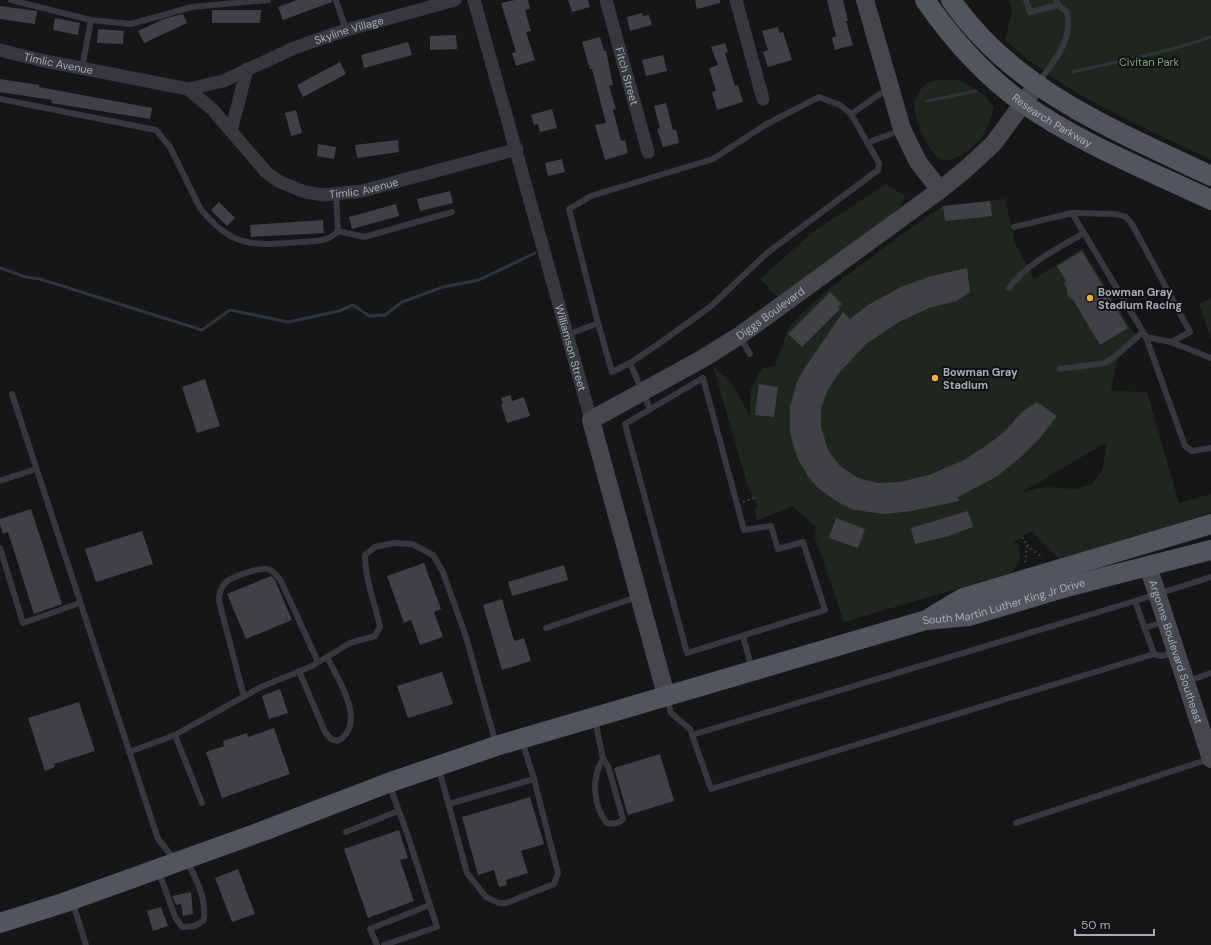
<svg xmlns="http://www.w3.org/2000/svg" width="1211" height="945" viewBox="0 0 1211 945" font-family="'DM Sans',sans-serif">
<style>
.green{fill:#1e261f;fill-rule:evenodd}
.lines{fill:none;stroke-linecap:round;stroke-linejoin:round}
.stream{stroke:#2c353c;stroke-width:3}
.building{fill:#404145}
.path{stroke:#3d3f44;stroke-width:2;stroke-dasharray:2 3;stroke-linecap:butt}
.lane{stroke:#37383d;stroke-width:6}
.street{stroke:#37383d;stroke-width:13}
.secondary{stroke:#45474d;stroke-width:18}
.primary{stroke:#53555c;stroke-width:20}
.poi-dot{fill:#f2b134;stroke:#111113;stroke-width:1.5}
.labels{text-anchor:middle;stroke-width:4;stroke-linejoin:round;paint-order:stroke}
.street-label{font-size:11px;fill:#a8adb8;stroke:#111113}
.park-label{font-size:11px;fill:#7fa381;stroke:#111113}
.poi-label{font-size:11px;font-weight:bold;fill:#a8adb8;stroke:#111113;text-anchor:start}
</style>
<rect width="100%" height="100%" fill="#161618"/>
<!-- green -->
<g class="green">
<path d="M1009 0H1211V160C1139 125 1064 95 1005 40L1012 11Z"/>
<path d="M960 80 984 95 994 107C989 130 978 148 955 158 951 160 945 162 941 159 928 153 911 114 915 100 916 96 921 88 925 85 934 78 949 80 960 80Z"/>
<path d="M886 184 905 196 898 209 780 300 760 279 814 231Z"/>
<path d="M1005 199 1015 243 1034 279 1082 248 1138 340 1117 360 1111 391 1147 392 1179 503 1211 494V513L1059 559 1032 531 1013 542 1019 545C1021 557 1020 564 1011 573L844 622 814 535 820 538 815 535 816 527 791 505 785 510 757 520 754 509 758 508 748 487 713 366 731 383 750 415 751 388 762 368 775 366 789 327 803 312 831 287 913 226 943 206ZM1107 442 1102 470 1092 484 1077 489 1045 487 1022 492Z"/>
<path d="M1211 298V340L1199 304Z"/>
</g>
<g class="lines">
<!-- stream -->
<g class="stream">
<path d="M1072 72C1119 61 1166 53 1211 37"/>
<path d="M927 101 976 91"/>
<path d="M0 268 26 277 40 279 202 330 230 310 288 322 339 311 353 305 369 316 385 315 402 302 443 287 479 280 535 253"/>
</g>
</g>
<!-- building -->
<g class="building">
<path d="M297 0H332V2L283 20 278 7Z"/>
<path d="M515 0H528L530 9 525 10 531 31 526 32 535 60 516 66 512 53 516 52 501 3Z"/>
<path d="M568 0H588L590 7 572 12Z"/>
<path d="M695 0H720V3L697 9Z"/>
<path d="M827 0H843L848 21H846L853 45 835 50 832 38 836 36Z"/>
<path d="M0 6 37 11 35 24 0 19Z"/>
<path d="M212 10H261L260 23H212Z"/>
<path d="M642 13 643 16 649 15 652 25 630 31 627 17Z"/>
<path d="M183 14 187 23 144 43 138 31 164 19Z"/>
<path d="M55 18 80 23 78 35 53 30Z"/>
<path d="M778 27 779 33 783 32 792 60 768 67 763 52 768 50 762 31Z"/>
<path d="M98 29 124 31 123 44 97 43Z"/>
<path d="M456 35 457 49 430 50V36Z"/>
<path d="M600 37 604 51H606L613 85 609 86 616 109 613 110 621 141 625 140 628 153 605 160 595 125 606 123 592 69H590L582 42Z"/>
<path d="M408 42 412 55 364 68 361 55Z"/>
<path d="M725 43 728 52 725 53 735 86 738 85 743 102 717 110 712 92 716 91 709 68 718 65 711 47Z"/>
<path d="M663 55 667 71 646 76 642 60Z"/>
<path d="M340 62 346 74 303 97 297 85Z"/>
<path d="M0 79 39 85V87L152 108 150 119 51 103 52 100 0 92Z"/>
<path d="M666 103 673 130 676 129 679 143 663 147 657 129 660 128 654 106Z"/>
<path d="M552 109 557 128 540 132 538 124 534 125 531 115Z"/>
<path d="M296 110 302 133 291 136 285 113Z"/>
<path d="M398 140 399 152 357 158 355 145Z"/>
<path d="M318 144 336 147 334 159 317 156Z"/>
<path d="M562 159 565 172 548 176 545 163Z"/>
<path d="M450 191 453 203 420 211 417 199Z"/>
<path d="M990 201 992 216 945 221 943 206Z"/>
<path d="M219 202 235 218 227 226 211 210Z"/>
<path d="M396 204 399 216 352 229 349 217Z"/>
<path d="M323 220 324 233 251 237 250 225Z"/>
<path d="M1082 251 1128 328 1100 345 1074 301 1068 296 1067 289 1064 283 1066 281 1057 266Z"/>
<path d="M967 268 970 292 956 301 929 308 899 322 866 344 839 373 827 391 821 409V427L828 450 840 466 858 478 878 483 900 482 929 475 964 460 990 443 1006 430 1023 411 1037 402 1057 416 1040 438 1020 458 996 477 958 497 959 501 912 511 884 514 854 510 836 501 818 488 809 478 797 457 793 444 790 432V406L797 382 804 369 843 312 850 319 868 305 901 287 928 277Z"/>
<path d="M830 292 842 304 838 307 840 309 802 347 788 334Z"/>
<path d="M205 379 220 426 197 433 182 387Z"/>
<path d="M759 384 778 387 774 417 755 415Z"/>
<path d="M511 395 512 401 524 397 530 416 507 423 501 404H503L501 398Z"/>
<path d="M31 509 62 604 34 614 8 532 3 534 0 525V519Z"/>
<path d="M968 511 973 527 946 537 915 544 911 528Z"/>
<path d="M836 518 865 529 858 548 829 538Z"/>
<path d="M142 531 153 564 96 582 85 549Z"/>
<path d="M424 563 441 609 434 612 443 637 420 645 411 620 404 623 387 576Z"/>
<path d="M564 565 568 580 512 596 508 582Z"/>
<path d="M271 576 275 580 292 620 246 639 227 594Z"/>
<path d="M502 599 514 641 524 638 531 661 502 670 483 605Z"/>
<path d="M442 672 453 704 408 718 397 686Z"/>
<path d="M280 689 288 713 269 719 262 696Z"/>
<path d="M79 702 95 751 54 764 55 767 45 771 28 718Z"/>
<path d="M274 728 290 774 222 798 206 752 224 746 223 741 247 733 248 737Z"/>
<path d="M660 754 674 801 628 815 614 768Z"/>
<path d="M530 797 544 844 521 851 528 873 506 880 507 885 499 887 494 870 478 875 462 817Z"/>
<path d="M399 830 408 858 400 860 414 901 368 918 344 849Z"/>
<path d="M238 869 255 914 232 922 215 878Z"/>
<path d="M191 892 193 914 183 916 181 904 176 905 172 896Z"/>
<path d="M161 907 168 926 153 931 147 911Z"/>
</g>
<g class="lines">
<!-- path -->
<g class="path">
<path d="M743 502 754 498"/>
<path d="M1022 537 1027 545 1025 564"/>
<path d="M1027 545 1043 558"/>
</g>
<!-- lane -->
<g class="lane">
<path d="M11 0 91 20 82 68"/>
<path d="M336 0 346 30"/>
<path d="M1026 0 1030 12 1058 5"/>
<path d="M91 20 131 24 192 7 268 0"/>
<path d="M1038 83C1055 59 1073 42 1067 12L1058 5 1057 0"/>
<path d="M0 99 156 130 170 147 200 208C231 248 254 246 301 242 315 241 328 242 338 231L336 194"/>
<path d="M851 114 880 94 889 90"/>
<path d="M867 143 901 130"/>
<path d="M1072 213 1146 337 1185 446 1192 451 1211 448"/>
<path d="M1014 227 1072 213 1116 214 1126 217 1132 224 1190 332 1171 342"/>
<path d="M338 231 364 237 452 212"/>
<path d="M1009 288C1027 263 1057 249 1084 233"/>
<path d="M567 335 598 323 569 209 591 196 713 159 765 125 819 97 840 105 851 114 879 163 878 170 767 253 710 307 657 345 630 363 612 372 598 323"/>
<path d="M740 337 750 354"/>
<path d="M1146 337 1171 342 1211 358"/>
<path d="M630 363 650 409"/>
<path d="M1060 369 1105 363 1114 357 1143 332"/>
<path d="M703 378 744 530 771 526 778 549 803 542 825 610 687 653 625 424Z"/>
<path d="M12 394 158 839 175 860"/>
<path d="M0 481 36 469"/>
<path d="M0 548 23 623 80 603"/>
<path d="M1135 601 1211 577"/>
<path d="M546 628 637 597"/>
<path d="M1144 628 1164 622"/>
<path d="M743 636 752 669"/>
<path d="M1154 654 1161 656 1175 653"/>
<path d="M299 671 325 732 331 739 338 741C368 724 338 679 327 657"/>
<path d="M1188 681 1211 673"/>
<path d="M244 697 219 601C219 593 221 587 226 582 231 577 261 567 267 569 273 570 277 576 281 581L318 662"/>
<path d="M667 699 671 713 690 729 711 789 1154 654 1135 601 692 735"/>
<path d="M595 720 603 759C591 778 593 806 607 823 614 824 619 824 623 819L608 766 603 759"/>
<path d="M175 735 202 803"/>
<path d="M129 752 175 735 261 687 312 666 350 643 375 636 380 627C375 603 365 580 365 555L375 547 394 543 412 544 433 555 443 572 466 637 496 744"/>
<path d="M439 769 467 873 486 897 499 903H506L554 884 558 873 534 779"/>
<path d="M449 804 534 779 522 741"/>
<path d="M1016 823 1209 759"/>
<path d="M346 832 398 811"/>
<path d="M159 872 175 917 182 927 195 926 204 920C206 897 197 881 187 861"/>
<path d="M73 903 86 945"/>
<path d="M377 945 370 929 430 905"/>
<path d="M384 945 437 927 407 833 389 784"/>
</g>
<!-- street -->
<g class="street">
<path id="s1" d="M474 0 591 420"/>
<path id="s2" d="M606 0 648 152"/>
<path d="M736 0 763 99"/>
<path id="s3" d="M0 50 40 60 188 89 223 81 294 48 346 30 455 0"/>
<path id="s4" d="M188 89 213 110 266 172 278 181 305 192 324 195 362 191 517 149"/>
<path d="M231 131 247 69"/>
</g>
<!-- secondary -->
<g class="secondary">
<path d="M865 0 902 129 918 162 940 190"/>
<path id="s5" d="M1148 566 1211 759"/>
<path id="s6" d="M666 695 591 420 702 359 739 336 940 190 967 168 993 144 1036 86"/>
</g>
<!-- primary -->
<g class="primary">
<path id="s7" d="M925 0C952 39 984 75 1023 103 1077 142 1150 171 1211 200"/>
<path d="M951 0C1014 91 1115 130 1211 176"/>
<path d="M931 617 963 598 1211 524"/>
<path id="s8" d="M0 923 63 903 263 831 388 783 496 746 926 620 969 616 1070 586 1211 550"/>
</g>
</g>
<!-- markers -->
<g class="poi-dot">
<circle cx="1090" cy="298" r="4"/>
<circle cx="935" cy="378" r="4"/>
</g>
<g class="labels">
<!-- street labels -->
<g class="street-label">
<text dy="4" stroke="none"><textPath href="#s3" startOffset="364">Skyline Village</textPath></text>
<text dy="4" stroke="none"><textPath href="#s3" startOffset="60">Timlic Avenue</textPath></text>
<text dy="4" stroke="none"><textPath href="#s2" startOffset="79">Fitch Street</textPath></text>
<text dy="4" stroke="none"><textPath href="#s7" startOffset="177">Research Parkway</textPath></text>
<text dy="4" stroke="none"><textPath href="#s4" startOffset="218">Timlic Avenue</textPath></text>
<text dy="4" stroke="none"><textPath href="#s6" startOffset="494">Diggs Boulevard</textPath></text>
<text dy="4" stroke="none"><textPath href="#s1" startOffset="361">Williamson Street</textPath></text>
<text dy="4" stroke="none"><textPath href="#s8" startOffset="1055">South Martin Luther King Jr Drive</textPath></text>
<text dy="4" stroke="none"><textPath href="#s5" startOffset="90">Argonne Boulevard Southeast</textPath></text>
</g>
<!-- park labels -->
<g class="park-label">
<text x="1149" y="66">Civitan Park</text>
</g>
<!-- poi labels -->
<g class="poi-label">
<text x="1098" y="296">Bowman Gray<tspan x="1098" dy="13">Stadium Racing</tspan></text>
<text x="943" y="376">Bowman Gray<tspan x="943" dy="13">Stadium</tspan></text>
</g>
</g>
<!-- scale -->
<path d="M1075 929v6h79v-6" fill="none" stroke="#a8adb8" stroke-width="2"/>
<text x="1081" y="929" font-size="12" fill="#a8adb8" stroke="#111113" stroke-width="3" paint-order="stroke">50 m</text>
</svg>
